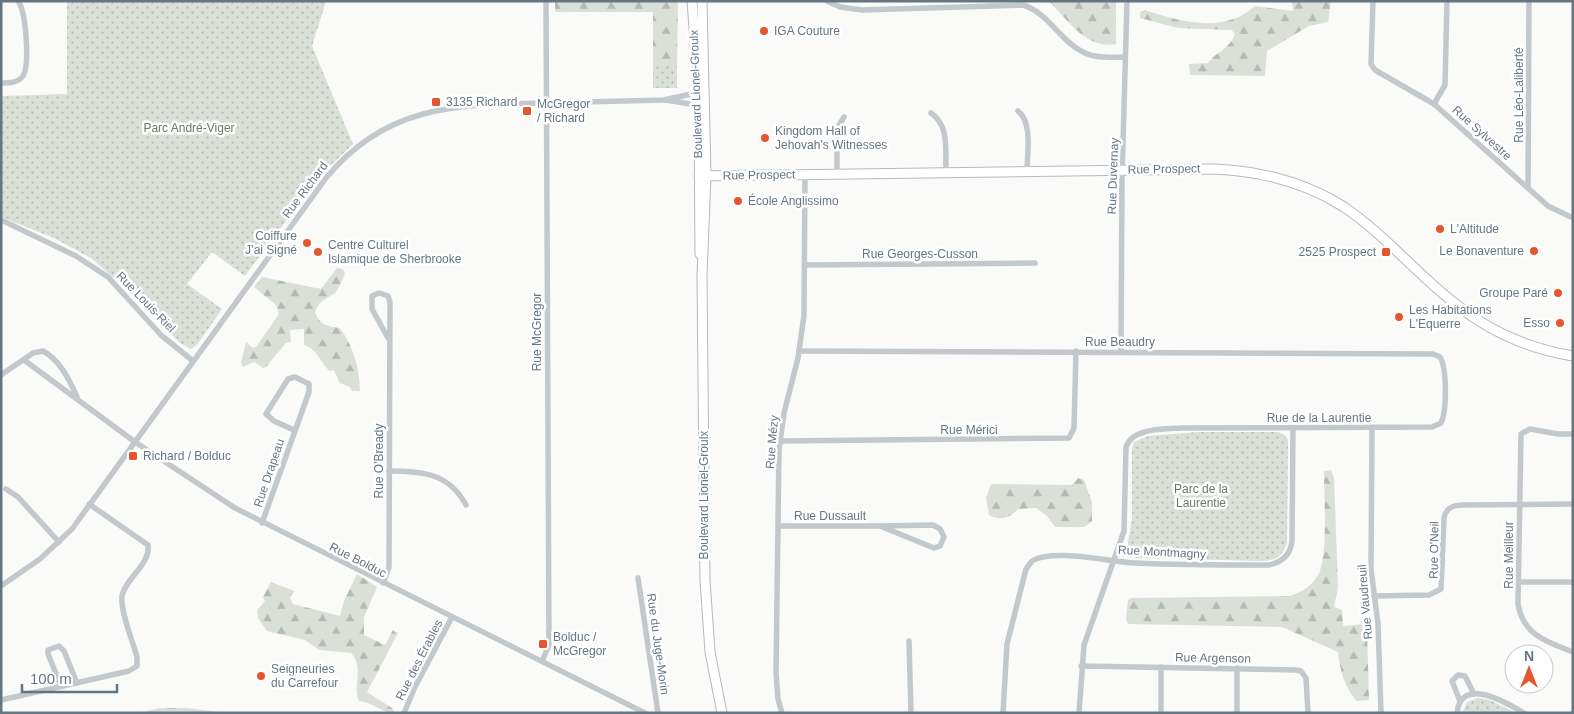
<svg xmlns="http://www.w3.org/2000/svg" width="1574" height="714" viewBox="0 0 1574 714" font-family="Helvetica,sans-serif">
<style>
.forest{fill:url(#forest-firs)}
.park{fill:url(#park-dots)}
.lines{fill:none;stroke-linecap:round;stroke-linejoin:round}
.secondary-casing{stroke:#b3babf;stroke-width:11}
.street{stroke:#c3c8cc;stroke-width:5.5}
.secondary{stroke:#fff;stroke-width:9}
.poi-dot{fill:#e4572e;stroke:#fff;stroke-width:2}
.labels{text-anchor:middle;stroke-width:5;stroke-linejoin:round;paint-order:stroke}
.poi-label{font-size:12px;fill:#657683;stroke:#fff;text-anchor:start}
.street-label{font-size:12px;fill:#657683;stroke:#fff}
.park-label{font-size:12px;fill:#687a64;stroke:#fff}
</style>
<defs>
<pattern id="forest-firs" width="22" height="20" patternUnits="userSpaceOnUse" patternTransform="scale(1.25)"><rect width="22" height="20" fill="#dadfd7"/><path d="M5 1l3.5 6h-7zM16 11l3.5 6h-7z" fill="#b4b9b4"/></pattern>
<pattern id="park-dots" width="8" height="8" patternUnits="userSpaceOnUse" patternTransform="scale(1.25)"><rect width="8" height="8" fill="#dadfd7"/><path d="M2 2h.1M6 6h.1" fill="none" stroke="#b4b9b4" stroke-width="1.8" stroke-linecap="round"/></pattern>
</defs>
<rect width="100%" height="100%" fill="#fafaf8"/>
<!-- forest -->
<g class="forest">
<path d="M555 1H678L677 65H653V12H555Z"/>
<path d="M1049 1H1116V44C1086 50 1068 20 1049 1Z"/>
<path d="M1292 1H1331L1328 22 1309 26 1267 51 1265 76 1190 75 1189 64 1208 63C1218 50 1227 51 1235 35L1232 30 1178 28 1140 18V12L1145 10C1180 22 1225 34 1255 6L1293 11Z"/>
<path d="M337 268 343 269 345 274C342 280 339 289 335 293 325 300 319 300 315 313 321 326 327 326 340 328 354 348 359 367 360 391H352L350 387 340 383 334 370 330 371C320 363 319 350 304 345V329L290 330 291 342 286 343 266 367 263 368 254 362 243 367 241 363 246 342 253 348 256 347 279 314 276 305 254 287 262 277 321 289Z"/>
<path d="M1331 470 1334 478 1338 588 1334 607 1342 610 1343 626 1365 624 1367 629 1369 700 1356 701C1344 685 1340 671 1338 652L1282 627 1128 624 1126 619 1128 600 1131 598 1289 596C1302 592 1313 586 1319 573 1328 554 1324 495 1324 471Z"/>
<path d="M1078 478 1084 480 1092 502V522L1084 527H1055L1047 516 1036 508 1018 509C1010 518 1000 521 989 515L986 498 991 484 1072 485Z"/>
<path d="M357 574 377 587 364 617V635L385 645 393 630 398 633 367 692 392 708 394 713C383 713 372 702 359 701 352 685 365 668 351 653L319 650 305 640 267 631 258 618 257 610 265 601 263 597 271 582 294 591 290 598 293 604 340 616 344 601Z"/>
<path d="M160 708H187L226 713H139Z"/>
</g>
<!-- park -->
<g class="park">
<path d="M67 1H326L312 46 353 144 318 178 245 276 212 252 187 284 222 309 197 345 191 349 180 343 137 299 91 258 54 238 1 217V96L67 94Z"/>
<rect x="653" y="65" width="24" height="23"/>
<path d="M1199 432H1278L1285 435 1288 440 1287 543C1283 556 1276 560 1263 561L1136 558 1128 553V542L1132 519V449L1134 442 1148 436Z"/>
<path d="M1478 698 1490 700 1516 713H1462L1467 702Z"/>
</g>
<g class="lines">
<!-- secondary casing -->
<g class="secondary-casing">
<g id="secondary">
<path d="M692 1 698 81"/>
<path d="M702 1 706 176 702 276 705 580 710 652 722 713"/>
<path d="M699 117 700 254"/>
<path d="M699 176 1214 169C1260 171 1305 182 1344 207 1384 234 1415 272 1453 302 1487 330 1529 349 1573 356"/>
</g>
</g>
<!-- street -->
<g class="street">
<path d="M827 1 840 7 862 10 1023 5C1049 13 1060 41 1083 52 1096 59 1111 57 1125 57"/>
<path d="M1373 1 1371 64 1375 70 1434 104 1548 206 1573 218"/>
<path d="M1 83C9 83 18 83 23 76 30 65 26 11 18 1"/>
<path d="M666 100 690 104 699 110"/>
<path d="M1434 104 1445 85 1447 1"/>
<path d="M1018 111C1033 123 1027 154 1027 171"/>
<path d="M931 113C950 126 945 151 946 172"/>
<path d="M837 174V129L844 117"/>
<path d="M1528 188 1529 1"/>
<path d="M1 220 76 256 108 277 161 335 193 361"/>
<path d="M806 265 1035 263"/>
<path d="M799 351 1433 354 1440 357C1447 368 1447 411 1441 423L1432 427 1181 428C1164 429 1132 428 1126 447L1124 531 1084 645 1079 713"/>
<path d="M1121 352 1122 179 1127 1"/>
<path d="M24 360 135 442 235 508 645 713"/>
<path d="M1 375 33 353 43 351C60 360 70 381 77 397"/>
<path d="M1372 429 1371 569 1378 624 1381 713"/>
<path d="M1573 434H1558L1530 429 1521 434 1518 604C1523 635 1547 642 1573 652"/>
<path d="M780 441 1069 438 1074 428 1076 351"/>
<path d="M389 471C422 471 449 473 466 505"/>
<path d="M6 489 18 497 59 542"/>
<path d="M262 523 309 392V384L295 377 288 379 266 414 274 421 294 430"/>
<path d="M933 525 940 529 944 537 940 546 934 548 880 526Z"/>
<path d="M779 526H880"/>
<path d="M638 578 658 713"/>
<path d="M1519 582H1573"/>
<path d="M383 583 389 567 390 302 388 296 379 293 372 296V309L388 338"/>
<path d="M1 586 40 559 72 529 326 178C386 105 455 105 541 103 582 102 623 101 664 100L691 94 698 87"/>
<path d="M1374 596 1429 595 1441 589 1444 518C1446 507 1454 505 1463 505L1573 504"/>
<path d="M909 641 911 713"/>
<path d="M542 661 549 645 546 1"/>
<path d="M1081 666 1296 670 1301 671 1306 678 1308 713"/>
<path d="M1237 668V713"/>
<path d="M61 686 48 654V650L59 646 64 651 77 683"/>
<path d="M1 700 129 671 137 666V657C133 642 120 611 122 596 125 579 151 564 148 545L89 504"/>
<path d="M1460 701 1452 681 1458 675 1465 676 1474 694"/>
<path d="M404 713 415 687 452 617"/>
<path d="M782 713 778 699 776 673 779 449 784 413 798 358 804 315 805 175"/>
<path d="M1003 713 1007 644 1026 569 1032 561C1053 548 1110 562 1135 563 1179 565 1224 565 1269 565 1283 562 1291 554 1292 540L1293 428"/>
<path d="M1161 713V667"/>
<path d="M1457 713C1461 675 1507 703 1524 713"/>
</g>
<!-- secondary -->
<use href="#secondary" class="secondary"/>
</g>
<!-- markers -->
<g class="poi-dot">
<circle cx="764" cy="31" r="5"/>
<rect x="431" y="97" width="10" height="10" rx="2.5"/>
<rect x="522" y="106" width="10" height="10" rx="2.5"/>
<circle cx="765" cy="138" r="5"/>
<circle cx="738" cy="201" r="5"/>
<circle cx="1440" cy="229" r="5"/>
<circle cx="307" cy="243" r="5"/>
<circle cx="1534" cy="251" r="5"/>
<circle cx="318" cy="252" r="5"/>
<rect x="1381" y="247" width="10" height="10" rx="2.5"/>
<circle cx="1558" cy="293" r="5"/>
<circle cx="1399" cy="317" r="5"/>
<circle cx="1560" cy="323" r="5"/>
<rect x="128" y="451" width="10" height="10" rx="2.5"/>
<rect x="538" y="639" width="10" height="10" rx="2.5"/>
<circle cx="261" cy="676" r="5"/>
</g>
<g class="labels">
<!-- poi labels -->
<g class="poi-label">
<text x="774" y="35">IGA Couture</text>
<text x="446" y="106">3135 Richard</text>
<text x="537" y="108">McGregor<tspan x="537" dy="14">/ Richard</tspan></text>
<text x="775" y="135">Kingdom Hall of<tspan x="775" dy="14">Jehovah's Witnesses</tspan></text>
<text x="748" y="205">École Anglissimo</text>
<text x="1450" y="233">L'Altitude</text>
<text x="297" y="240" text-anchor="end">Coiffure<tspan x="297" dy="14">J’ai Signé</tspan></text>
<text x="328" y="249">Centre Culturel<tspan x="328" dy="14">Islamique de Sherbrooke</tspan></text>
<text x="1524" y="255" text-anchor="end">Le Bonaventure</text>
<text x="1376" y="256" text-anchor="end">2525 Prospect</text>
<text x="1548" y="297" text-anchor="end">Groupe Paré</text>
<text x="1409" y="314">Les Habitations<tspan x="1409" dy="14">L'Equerre</tspan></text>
<text x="1550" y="327" text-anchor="end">Esso</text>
<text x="143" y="460">Richard / Bolduc</text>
<text x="553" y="641">Bolduc /<tspan x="553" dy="14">McGregor</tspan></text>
<text x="271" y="673">Seigneuries<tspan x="271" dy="14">du Carrefour</tspan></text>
</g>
<!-- street labels -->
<g class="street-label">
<text transform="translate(696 94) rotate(-92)" y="4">Boulevard Lionel-Groulx</text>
<text transform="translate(1519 95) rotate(-90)" y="4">Rue Léo-Laliberté</text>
<text transform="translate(1482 133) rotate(42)" y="4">Rue Sylvestre</text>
<text transform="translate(1164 169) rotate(-1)" y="4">Rue Prospect</text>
<text transform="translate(759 175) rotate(-1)" y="4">Rue Prospect</text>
<text transform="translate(1113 176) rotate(-88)" y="4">Rue Duvernay</text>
<text transform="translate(305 190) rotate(-53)" y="4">Rue Richard</text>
<text x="920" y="258">Rue Georges-Cusson</text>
<text transform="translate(146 302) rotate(46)" y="4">Rue Louis-Riel</text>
<text transform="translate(537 332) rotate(-90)" y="4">Rue McGregor</text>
<text x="1120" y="346">Rue Beaudry</text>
<text x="1319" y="422">Rue de la Laurentie</text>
<text x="969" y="434">Rue Mérici</text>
<text transform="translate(772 442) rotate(-85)" y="4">Rue Mézy</text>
<text transform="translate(379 461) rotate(-90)" y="4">Rue O'Bready</text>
<text transform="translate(269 473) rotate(-71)" y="4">Rue Drapeau</text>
<text transform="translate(704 495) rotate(-90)" y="4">Boulevard Lionel-Groulx</text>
<text x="830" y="520">Rue Dussault</text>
<text transform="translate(1434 550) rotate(-89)" y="4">Rue O'Neil</text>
<text transform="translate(1162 552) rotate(3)" y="4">Rue Montmagny</text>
<text transform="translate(1509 555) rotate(-90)" y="4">Rue Meilleur</text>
<text transform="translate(358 560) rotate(27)" y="4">Rue Bolduc</text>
<text transform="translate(1365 602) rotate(-95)" y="4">Rue Vaudreuil</text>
<text transform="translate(658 644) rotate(82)" y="4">Rue du Juge-Morin</text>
<text transform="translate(1213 658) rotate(1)" y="4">Rue Argenson</text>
<text transform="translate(419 660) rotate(-63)" y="4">Rue des Érables</text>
</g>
<!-- park labels -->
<g class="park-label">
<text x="189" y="132">Parc André-Viger</text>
<text x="1201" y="493">Parc de la<tspan x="1201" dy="14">Laurentie</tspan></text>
</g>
</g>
<!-- border -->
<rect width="1574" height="714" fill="none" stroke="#657683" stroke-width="5"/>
<!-- north arrow -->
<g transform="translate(1529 669)"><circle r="24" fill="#ffffff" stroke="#c1c8cd"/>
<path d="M0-4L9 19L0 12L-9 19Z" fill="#e4572e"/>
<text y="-8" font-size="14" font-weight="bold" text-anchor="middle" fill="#657683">N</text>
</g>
<!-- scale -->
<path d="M22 684v8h95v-8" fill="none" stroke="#657683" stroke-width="2.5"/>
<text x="30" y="684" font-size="15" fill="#657683" stroke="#ffffff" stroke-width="4" paint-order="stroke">100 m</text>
</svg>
